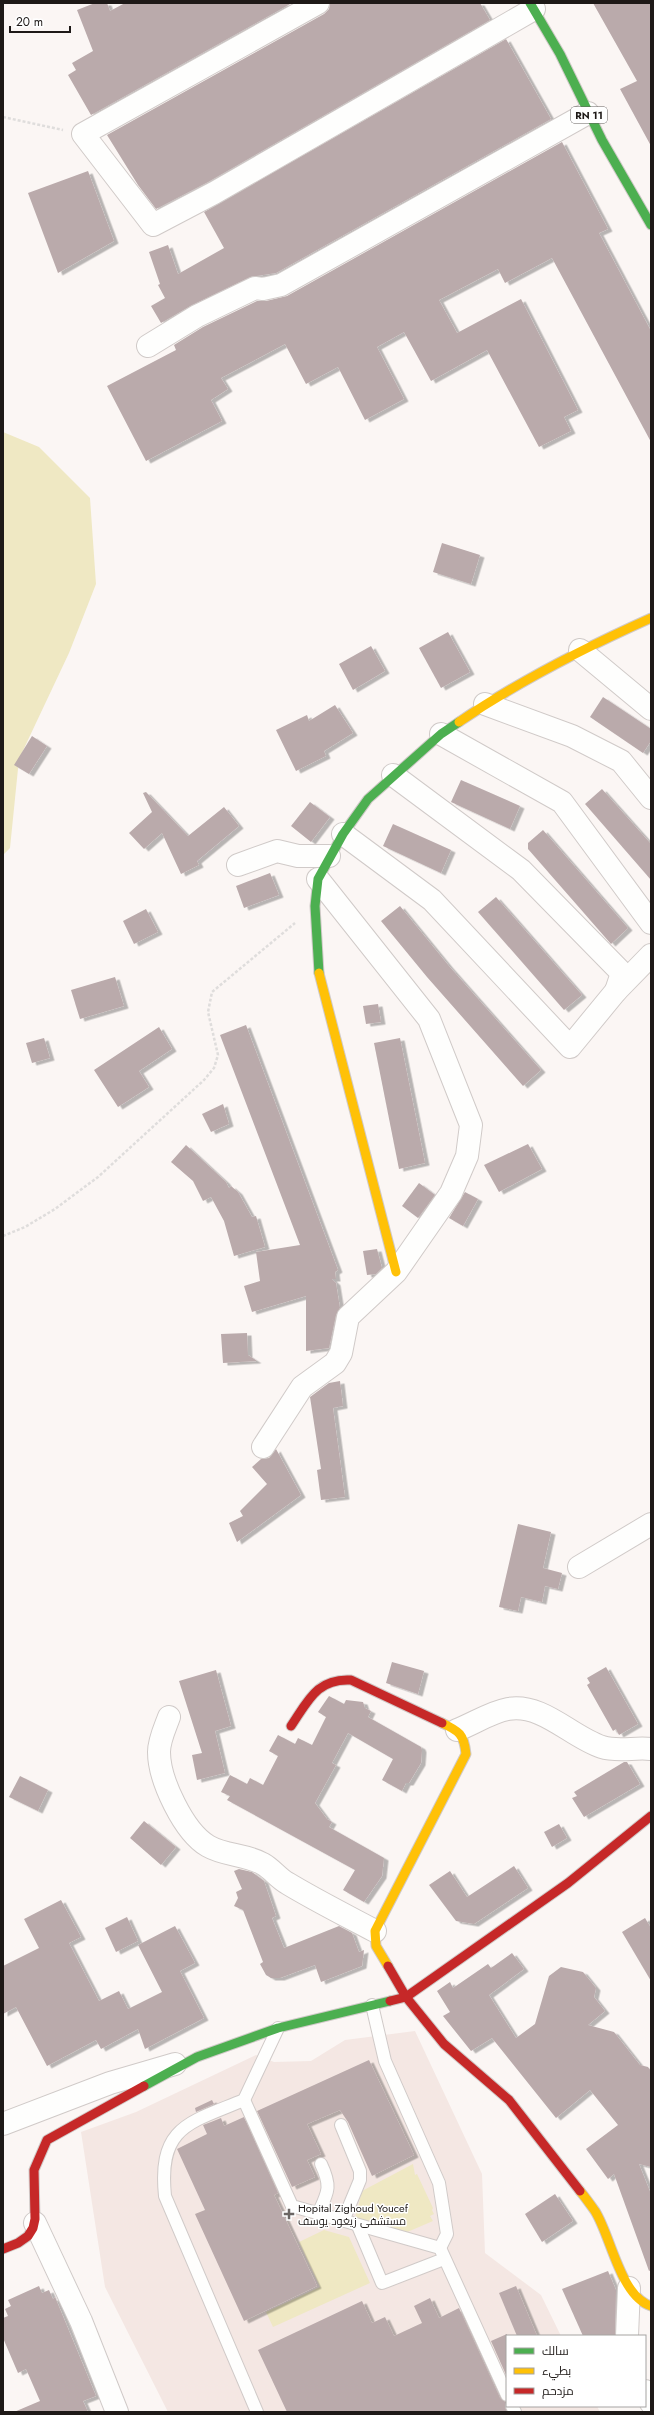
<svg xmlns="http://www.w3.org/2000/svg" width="654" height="2415" viewBox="0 0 654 2415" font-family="Jost,Cairo,sans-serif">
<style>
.built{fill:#f4e7e3}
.green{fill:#efe8c3}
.building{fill:#baaaab;filter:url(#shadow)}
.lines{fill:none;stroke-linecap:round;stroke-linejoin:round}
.lane-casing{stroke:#d0cac8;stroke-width:14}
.street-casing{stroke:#d0cac8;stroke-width:24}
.fast-casing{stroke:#d0cac8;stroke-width:11}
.slow-casing{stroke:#d0cac8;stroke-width:11}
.jam-casing{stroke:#d0cac8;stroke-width:11}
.path{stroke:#dfdddc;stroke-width:2.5;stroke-dasharray:3 2;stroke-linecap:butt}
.lane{stroke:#fefefd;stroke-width:12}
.street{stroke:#fefefd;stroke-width:22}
.fast{stroke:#4caf50;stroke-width:9}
.slow{stroke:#ffc107;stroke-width:9}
.jam{stroke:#c62828;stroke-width:9}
.poi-dot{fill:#6b6664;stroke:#fff;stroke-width:1.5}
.labels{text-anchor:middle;stroke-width:3;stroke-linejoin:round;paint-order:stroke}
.shield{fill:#fff;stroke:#625e5d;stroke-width:1}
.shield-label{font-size:10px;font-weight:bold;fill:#1e1917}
.poi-label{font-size:11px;fill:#1e1917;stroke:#fff;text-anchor:start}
</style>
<defs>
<filter id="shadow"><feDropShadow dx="4.5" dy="2.5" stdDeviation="0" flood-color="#0004"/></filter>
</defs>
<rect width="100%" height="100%" fill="#fbf6f4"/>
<!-- built -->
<path class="built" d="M415 2031 482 2174 485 2253 541 2295 561 2336H507V2406H597L600 2412H168L105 2287 81 2132 136 2112 256 2055 274 2062 311 2061 345 2040Z"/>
<!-- green -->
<g class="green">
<path d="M3 432 39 447 90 498 96 584 69 653 19 759 10 848 3 855Z"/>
<path d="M413 2164 415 2175 417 2174 433 2208 432 2210 434 2214 430 2216 433 2221 405 2233 355 2218 362 2191Z"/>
<path d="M324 2230 349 2237 370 2283 273 2327 266 2312 320 2287 299 2242Z"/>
</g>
<!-- building -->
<g class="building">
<path d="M95 3H107L110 11 125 3H292L91 115 68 75 76 70 72 63 93 51 77 10Z"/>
<path d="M330 3H480L490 20 208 182 156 209 138 185 107 135 324 14 329 9Z"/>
<path d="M593 3H651V146L620 89 637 81Z"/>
<path d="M506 39 551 119 276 273 250 277 192 305 161 323 151 306 165 298 158 285 160 284 149 252 168 245 178 274 224 248 204 212Z"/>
<path d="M562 142 608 229 599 233 651 331V442L552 258 505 283 498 269 439 300 457 333 521 299 578 410 564 417 571 431 539 447 487 350 431 381 404 332 377 347 404 399 365 420 338 367 306 384 285 344 221 378 228 389 211 400 222 421 146 461 107 386 176 350 174 345 203 327 257 301H266L287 296Z"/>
<path d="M88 171 114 241 58 273 28 193Z"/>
<path d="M442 543 480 555 471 584 433 572Z"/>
<path d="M448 632 470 672 441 688 419 648Z"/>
<path d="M371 646 385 671 353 690 339 664Z"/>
<path d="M603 697 651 729V741L643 753 590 717Z"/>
<path d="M335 705 353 733 324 751 326 756 296 771 276 730 307 715 309 721Z"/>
<path d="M32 736 47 746 29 774 14 765Z"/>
<path d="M461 780 520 806 510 829 451 802Z"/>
<path d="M602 789 651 844V880L585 804Z"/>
<path d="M146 792 188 836 224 807 239 826 197 861 199 865 181 874 162 833 144 849 129 833 152 812 143 793Z"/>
<path d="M310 802 330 817 311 842 291 826Z"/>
<path d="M393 824 451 850 441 873 383 846Z"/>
<path d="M543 830 628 928 611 944 528 849V843Z"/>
<path d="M270 873 279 895 244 908 236 886Z"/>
<path d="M496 897 582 995 564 1010 478 912Z"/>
<path d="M400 906 449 966 541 1070 523 1086 427 977 381 921Z"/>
<path d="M146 909 158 932 134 944 123 921Z"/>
<path d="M115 977 124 1006 80 1019 71 990Z"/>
<path d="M378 1004 381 1022 366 1024 363 1006Z"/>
<path d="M246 1025 338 1270 335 1272 336 1279H332L336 1283 340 1308 336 1315 329 1348 306 1351V1296L252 1312 244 1286 260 1281 256 1252 300 1245 220 1035Z"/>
<path d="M159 1027 172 1049 139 1071 149 1087 118 1107 94 1070Z"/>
<path d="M44 1038 50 1058 32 1063 26 1043Z"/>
<path d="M400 1038 425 1163 399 1169 374 1043Z"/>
<path d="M223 1104 229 1124 211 1132 202 1114Z"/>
<path d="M528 1144 542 1169 499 1192 484 1165Z"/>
<path d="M186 1145 226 1182 229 1188 231 1186 238 1192 252 1217 256 1216 265 1247 234 1256 224 1221 211 1197 203 1201 193 1181 171 1162Z"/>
<path d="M419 1183 435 1195 418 1218 402 1206Z"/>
<path d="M465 1192 478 1199 463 1226 449 1218Z"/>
<path d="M377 1249 382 1268 376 1274 367 1275 363 1251Z"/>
<path d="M247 1333 248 1355 257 1361 223 1363 221 1334Z"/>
<path d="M340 1381 343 1406 333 1408 345 1497 321 1500 317 1470 321 1469 310 1397 329 1383Z"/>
<path d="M276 1449 301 1495 237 1542 229 1523 243 1516 240 1511 267 1484 252 1467 261 1459 269 1458Z"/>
<path d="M518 1524 551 1532 543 1568 562 1573 558 1589 545 1586 542 1602 521 1597 518 1611 499 1607Z"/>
<path d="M392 1662 424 1671 418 1694 386 1683Z"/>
<path d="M606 1667 638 1724 619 1735 616 1729 613 1731 587 1685 590 1683 587 1678Z"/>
<path d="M216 1670 231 1726 215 1731 225 1773 197 1780 192 1755 202 1753 179 1681Z"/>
<path d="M329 1696 344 1704 346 1700 363 1702 365 1708 371 1711 368 1717 421 1747 422 1750 421 1763 409 1783H406L402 1791 382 1780 393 1759 348 1733 332 1763 336 1765 315 1803 327 1819 332 1822 329 1827 384 1858 382 1876 364 1902 343 1890 355 1870 227 1800 230 1796 221 1792 230 1775 247 1784 250 1778 263 1785 278 1756 269 1751 278 1735 295 1744 298 1738 312 1745 326 1717 318 1712Z"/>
<path d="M624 1762H627L640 1784 584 1817 572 1798 577 1796 574 1792Z"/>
<path d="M20 1776 48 1790 38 1811 9 1797Z"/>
<path d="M144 1821 176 1847 161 1865 130 1838Z"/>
<path d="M559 1824 567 1838 552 1847 544 1832Z"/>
<path d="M514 1866 528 1888 474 1924 456 1921 429 1885 450 1871 467 1897Z"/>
<path d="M239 1869 252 1872 264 1881 276 1916 272 1918 284 1948 339 1926 352 1933 359 1952 364 1950 362 1966 321 1982 315 1965 280 1978H271L266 1975 260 1964 263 1962 243 1910 234 1906 238 1898 236 1892 242 1889 234 1871Z"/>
<path d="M61 1900 81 1937 69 1943 99 2001 119 1991 128 2009 162 1992 138 1945 175 1926 195 1963 180 1971 204 2018 145 2049 138 2029 101 2049 96 2040 47 2066 16 2007 3 2014V1966L39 1948 24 1919Z"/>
<path d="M127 1917 138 1941 116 1952 105 1928Z"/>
<path d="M645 1918 651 1928V1981L622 1932Z"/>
<path d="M512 1953 524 1969 489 1995 516 2038 535 2024 549 1976 561 1967 583 1972 596 1988 594 1997 605 2011 588 2025 614 2032 640 2065 648 2067 651 2071V2167L639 2164 651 2194V2270L649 2271 614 2174 608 2179 586 2149 618 2125 590 2090 556 2118 492 2038 471 2051 443 2016 450 2012 437 1991 450 1982 453 1988 488 1964 491 1968Z"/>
<path d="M369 2060 414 2155 372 2176 348 2122 340 2110 307 2124 321 2154 307 2160 315 2177 292 2187 257 2111Z"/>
<path d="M212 2100 214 2104 196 2112 195 2108Z"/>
<path d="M244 2117 278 2193 274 2195 317 2286 244 2321 195 2214 205 2210 177 2149 207 2134 203 2125 211 2122 221 2118 224 2126Z"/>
<path d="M555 2194 573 2221 542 2242 525 2214Z"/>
<path d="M608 2271 616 2290 615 2336H583L562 2289Z"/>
<path d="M39 2286 42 2293 49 2290 53 2299 55 2297 96 2396 83 2401 88 2412H14L40 2401 26 2369 18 2373 3 2338V2318L8 2316 5 2309 11 2306 8 2300Z"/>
<path d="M516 2286 537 2336H517L499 2293Z"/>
<path d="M430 2298 439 2318 459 2308 500 2398 506 2402 507 2412H287L258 2350 362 2301 372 2323 385 2317 394 2336 422 2323 414 2306Z"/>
<path d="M507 2334V2377L491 2341Z"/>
</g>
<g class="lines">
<!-- lane casing -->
<g class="lane-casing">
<g id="lane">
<path d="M372 2005 385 2061 439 2183 447 2234 440 2248"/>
<path d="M244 2100 292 2206 440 2248 507 2395"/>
<path d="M341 2125 360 2171V2180L343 2221"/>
<path d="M318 2214C328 2192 332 2187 321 2164"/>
<path d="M358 2226 382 2283 444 2259"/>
<path d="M512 2406 515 2412"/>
<path d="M257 2412 165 2196C158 2126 189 2123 244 2100L278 2028"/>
</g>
</g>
<!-- street casing -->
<g class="street-casing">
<g id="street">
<path d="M318 3 83 134 153 225 214 193 534 9"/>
<path d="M148 346 197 316 255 288 263 289 281 285 588 113"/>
<path d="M580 650 651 709"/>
<path d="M485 704 572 736 621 761 651 798"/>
<path d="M441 734 562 802 651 923"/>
<path d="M393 775 521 870 622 973 616 991"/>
<path d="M343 834 432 900 570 1047 616 991 651 955"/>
<path d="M238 865 277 851 298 856H329"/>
<path d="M263 1447 302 1387 335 1363 341 1353 348 1317 396 1272 451 1193 467 1156 471 1125 429 1019 318 879"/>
<path d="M579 1567 651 1524"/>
<path d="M169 1717C165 1728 159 1740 159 1752 159 1780 184 1832 208 1846 225 1856 246 1854 263 1864 272 1869 278 1878 287 1883 315 1900 345 1915 375 1931"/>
<path d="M457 1730C473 1724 491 1712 508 1709 543 1703 571 1737 602 1747 617 1752 636 1747 651 1749"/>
<path d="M3 2124 110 2083 175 2064"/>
<path d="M35 2223 81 2321 117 2412"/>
<path d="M627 2336 629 2288"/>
<path d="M645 2391 651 2403"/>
</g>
</g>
<!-- fast casing -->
<g class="fast-casing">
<g id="fast">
<path d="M530 3 560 54 602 140 651 225"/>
<path d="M319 973 315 906 318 879 343 834 368 799 441 734 459 722"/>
<path d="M144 2086 197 2057 278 2028 390 2001"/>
</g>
</g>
<!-- slow casing -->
<g class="slow-casing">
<g id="slow">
<path d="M459 722C519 681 584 648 651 618"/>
<path d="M319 973 396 1272"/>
<path d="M388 1966 376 1946 375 1931 466 1754C464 1734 459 1731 442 1723"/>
<path d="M580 2191C585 2197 590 2204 595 2211 611 2236 620 2296 651 2306"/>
</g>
</g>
<!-- jam casing -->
<g class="jam-casing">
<g id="jam">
<path d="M291 1726C308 1701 317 1678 351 1680L442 1723"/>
<path d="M388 1966 406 1997 444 2044 509 2100 580 2191"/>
<path d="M390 2001 406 1997 568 1883 651 1816"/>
<path d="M3 2249 18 2243 28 2236 33 2228 35 2219 34 2170 47 2140 144 2086"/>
</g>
</g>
<!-- path -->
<g class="path">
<path d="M3 117 63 130"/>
<path d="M3 1236 25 1227 55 1209 98 1177 204 1080 214 1068 218 1055 208 1012 212 992 295 923"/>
</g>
<!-- lane -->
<use href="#lane" class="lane"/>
<!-- street -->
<use href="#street" class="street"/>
<!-- fast -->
<use href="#fast" class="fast"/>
<!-- slow -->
<use href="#slow" class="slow"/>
<!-- jam -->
<use href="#jam" class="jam"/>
</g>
<!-- markers -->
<path class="poi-dot" d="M287 2208h4v4h4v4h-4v4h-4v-4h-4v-4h4z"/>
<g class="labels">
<!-- shield labels -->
<rect class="shield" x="571" y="107" width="36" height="16" rx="3"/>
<g class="shield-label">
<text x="589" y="119">RN 11</text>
</g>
<!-- poi labels -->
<g class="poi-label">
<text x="298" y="2212">Hopital Zighoud Youcef<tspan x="298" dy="13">مستشفى زيغود يوسف</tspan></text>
</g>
</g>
<!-- border -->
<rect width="654" height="2415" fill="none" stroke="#1e1917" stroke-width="8"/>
<!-- legend -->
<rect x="506" y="2335" width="140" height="72" fill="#ffffff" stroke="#a5a3a2"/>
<rect x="514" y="2348" width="20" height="6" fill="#4caf50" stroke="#a5a3a2"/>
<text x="542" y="2355" font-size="12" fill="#1e1917">سالك</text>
<rect x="514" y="2368" width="20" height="6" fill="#ffc107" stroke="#a5a3a2"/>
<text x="542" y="2375" font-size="12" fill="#1e1917">بطيء</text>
<rect x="514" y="2388" width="20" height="6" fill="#c62828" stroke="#a5a3a2"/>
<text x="542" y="2395" font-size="12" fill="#1e1917">مزدحم</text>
<!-- scale -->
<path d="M10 26v6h60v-6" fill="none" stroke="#1e1917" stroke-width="2"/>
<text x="16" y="26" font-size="12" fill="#1e1917" stroke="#ffffff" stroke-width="3" paint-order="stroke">20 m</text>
</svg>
